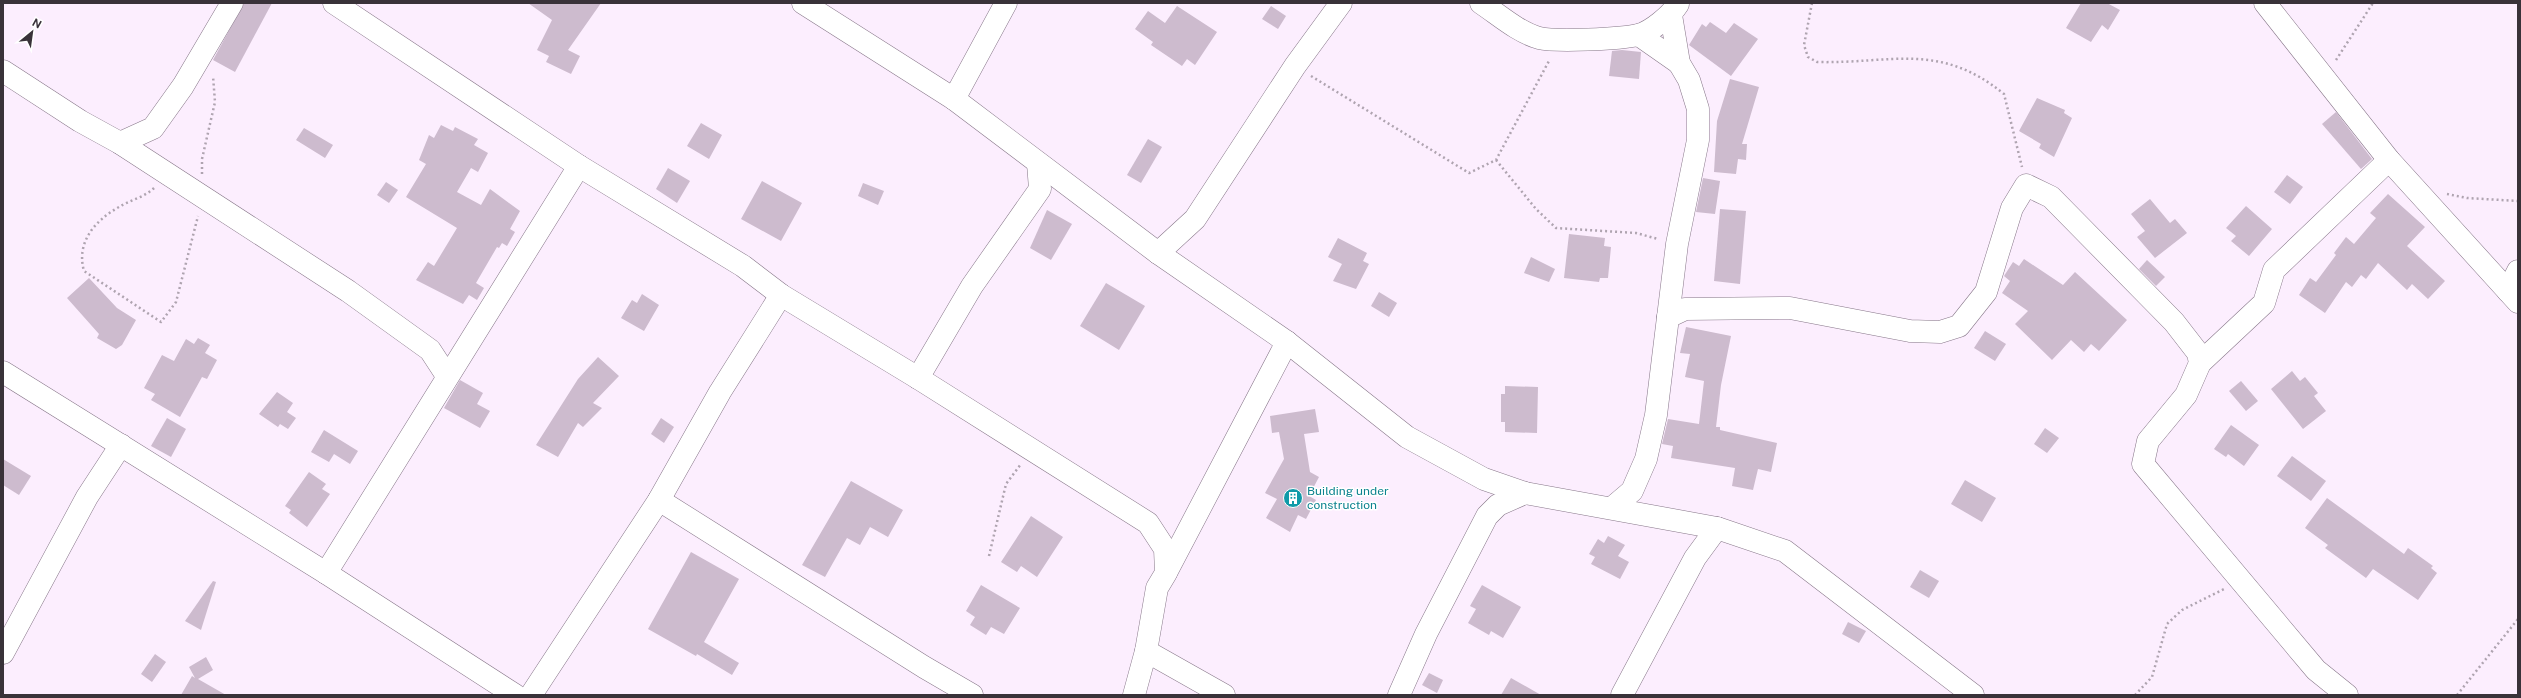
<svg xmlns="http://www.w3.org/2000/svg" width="2521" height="698" viewBox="0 0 2521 698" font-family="'Public Sans',sans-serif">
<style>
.building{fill:#cdbbce}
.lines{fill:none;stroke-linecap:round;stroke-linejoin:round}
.minor-casing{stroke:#877789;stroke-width:23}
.path{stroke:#afa4b0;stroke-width:2.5;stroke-dasharray:2 3;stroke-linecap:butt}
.minor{stroke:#fff;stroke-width:22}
.labels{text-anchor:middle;stroke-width:3;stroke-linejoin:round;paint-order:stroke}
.culture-label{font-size:12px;fill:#0d838f;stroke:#fff;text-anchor:start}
</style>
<rect width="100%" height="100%" fill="#fceefe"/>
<!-- building -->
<g class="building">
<path d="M244 3H272L235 72 213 60Z"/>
<path d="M528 3H601L568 50 580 56 571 74 546 62 549 56 537 50 552 20Z"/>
<path d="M2081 3H2107L2120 10 2108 30 2102 25 2091 42 2066 28Z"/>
<path d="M1177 6 1217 32 1195 65 1187 59 1182 66 1151 45 1153 42 1135 29 1148 11 1165 23Z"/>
<path d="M1271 6 1286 16 1278 29 1262 19Z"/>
<path d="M1710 22 1726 33 1734 23 1758 39 1731 76 1689 45 1702 24 1706 27Z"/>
<path d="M1622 50 1641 52 1639 79 1609 76 1612 51Z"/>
<path d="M1730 79 1759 87 1742 144H1747L1746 160 1738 159 1736 174 1714 172 1717 121Z"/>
<path d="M2037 98 2065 110 2064 113 2072 118 2054 157 2039 148 2041 144 2019 131Z"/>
<path d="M2336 112 2372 159 2361 169 2322 124Z"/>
<path d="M701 123 722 135 709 159 687 146Z"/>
<path d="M441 125 453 131 455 127 478 139 474 145 488 153 478 172 471 168 457 192 481 205 490 189 520 211 510 229 515 232 507 246 502 243 499 248 497 247 476 283 484 288 477 300 469 295 463 304 416 280 428 262 434 266 457 228 406 197 426 164 419 160 429 135 434 138Z"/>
<path d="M304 128 333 145 325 158 296 140Z"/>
<path d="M1148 139 1162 147 1141 183 1127 175Z"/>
<path d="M668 168 690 181 677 203 656 189Z"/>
<path d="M2287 175 2303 187 2290 204 2274 192Z"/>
<path d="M1703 178 1720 181 1715 214 1696 212Z"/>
<path d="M762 181 802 203 781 241 741 219Z"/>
<path d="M386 182 398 190 389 203 377 195Z"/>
<path d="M863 183 884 191 878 205 858 196Z"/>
<path d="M2388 194 2425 227 2407 246 2445 281 2428 299 2412 284 2407 290 2378 263 2366 279 2361 275 2352 287 2346 282 2325 313 2299 295 2310 278 2316 282 2336 255 2334 253 2346 237 2354 244 2376 218 2370 213Z"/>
<path d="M2150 199 2170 223 2175 219 2187 233 2155 258 2137 237 2145 231 2131 214Z"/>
<path d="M2246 206 2272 229 2249 256 2231 241 2236 236 2226 228Z"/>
<path d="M1720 209 1746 211 1740 284 1714 281Z"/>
<path d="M1047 210 1072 224 1051 260 1030 248Z"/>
<path d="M1569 234 1605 238 1604 246 1611 247 1608 278H1600L1599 282 1564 278Z"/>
<path d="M1338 238 1367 253 1363 261 1369 264 1356 289 1333 281 1342 264 1328 257Z"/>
<path d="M1531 257 1555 269 1549 282 1524 273Z"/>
<path d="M2024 259 2063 285 2075 272 2127 320 2099 351 2091 344 2084 352 2071 340 2052 360 2015 324 2028 311 2002 293 2010 281 2004 276 2013 262 2019 266Z"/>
<path d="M2147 260 2165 277 2156 286 2139 269Z"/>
<path d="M89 278 117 308 136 320 122 345 116 349 97 338 99 334 67 298Z"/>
<path d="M1106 283 1145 306 1119 350 1080 326Z"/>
<path d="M1379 292 1397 303 1389 317 1371 306Z"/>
<path d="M642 294 659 305 644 331 621 318 632 300 637 303Z"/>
<path d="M1686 327 1731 336 1721 385 1716 427H1720V430L1777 443 1771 472 1758 469 1753 490 1732 486 1735 468 1671 458 1673 446 1662 444 1668 419 1699 424 1704 381 1685 377 1690 354 1680 353Z"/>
<path d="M1985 331 2006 344 1995 361 1974 348Z"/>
<path d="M198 338 210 345 205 353 217 360 207 379 202 377 180 417 151 400 155 394 144 388 162 355 174 361 186 339 194 344Z"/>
<path d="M598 357 619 376 593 403 602 408 583 427 578 423 558 457 536 445 578 379Z"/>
<path d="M2292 371 2300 381 2305 377 2318 393 2314 396 2326 411 2303 429 2271 389Z"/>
<path d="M460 380 483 393 477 404 490 411 480 428 444 408Z"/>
<path d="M2241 381 2258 401 2246 411 2229 391Z"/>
<path d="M1505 386 1538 387 1537 433 1505 432V422H1501V394H1505Z"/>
<path d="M277 392 293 403 287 412 296 418 288 429 280 424 278 427 259 414Z"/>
<path d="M1315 409 1319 432 1304 434 1310 472 1319 477 1309 496 1316 500 1306 519 1298 515 1290 532 1266 518 1277 499 1265 493 1284 459 1279 432 1272 433 1270 416Z"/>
<path d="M167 418 186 429 171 457 151 446Z"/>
<path d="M661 418 674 427 664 443 651 434Z"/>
<path d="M2231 425 2259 445 2244 466 2228 454 2226 457 2214 449Z"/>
<path d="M2045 428 2059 438 2047 453 2034 444Z"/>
<path d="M324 430 358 451 350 464 334 454 329 462 311 452Z"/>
<path d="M2292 456 2326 481 2311 501 2277 476Z"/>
<path d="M3 459 31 476 19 495 3 485Z"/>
<path d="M309 472 326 484 322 489 330 494 307 527 289 513 291 510 285 506Z"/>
<path d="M1965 480 1996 498 1982 522 1951 504Z"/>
<path d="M851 481 903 510 888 537 870 527 860 545 847 538 825 577 802 565Z"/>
<path d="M2327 498 2404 554 2408 548 2433 566 2431 568 2437 573 2418 600 2373 569 2366 578 2325 548 2328 545 2305 528Z"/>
<path d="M1031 516 1063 537 1037 577 1021 566 1017 572 1001 562Z"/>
<path d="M1608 536 1625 545 1618 556 1629 562 1620 579 1591 564 1595 557 1589 554 1598 539 1604 543Z"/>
<path d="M691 552 739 579 704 642 739 663 732 675 697 654 696 656 648 629Z"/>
<path d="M1920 570 1939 581 1929 598 1910 587Z"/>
<path d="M213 581 216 582 201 630 185 621Z"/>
<path d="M981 585 1020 608 1004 634 991 627 986 635 970 625 975 617 966 611Z"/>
<path d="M1482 585 1521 607 1503 638 1491 631 1489 635 1468 623 1476 609 1470 606Z"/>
<path d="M1848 622 1866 631 1859 643 1842 634Z"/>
<path d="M155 654 166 662 152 682 141 674Z"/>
<path d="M206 657 213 670 198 679 226 695H181L192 676 195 678 189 667Z"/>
<path d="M1429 673 1443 680 1437 693 1422 685Z"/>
<path d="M1511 678 1541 695H1501Z"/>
</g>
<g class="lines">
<!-- minor casing -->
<g class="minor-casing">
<g id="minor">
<path d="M334 3 579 166 743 266 781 295 918 378 1148 523 1165 549 1166 573 1157 588 1146 651 1134 695"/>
<path d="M803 3 954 99 1158 253 1287 342 1407 437 1484 479 1525 493 1717 528 1785 551 1973 695"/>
<path d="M1481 3C1499 15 1518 32 1539 38 1556 42 1620 39 1638 35 1651 32 1671 15 1678 4"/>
<path d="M2265 3 2389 160 2518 302"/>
<path d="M1639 35 1679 63"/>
<path d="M3 71 80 121 120 143 348 291 430 350 447 376"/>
<path d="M954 99 1006 3"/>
<path d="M120 143 153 128 183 86 232 3"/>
<path d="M1158 253 1195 219 1295 66 1341 3"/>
<path d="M2508 291 2518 271"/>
<path d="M1668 317 1685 309 1790 308 1910 331 1940 332 1959 326 1986 292 2012 208 2026 185 2051 197 2174 322 2198 353 2200 363 2186 395 2148 441 2143 464 2316 670 2347 695"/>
<path d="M2200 363 2264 303 2274 270 2389 160"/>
<path d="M3 372 326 573 515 695"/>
<path d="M918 378 972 286 1040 189 1038 163"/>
<path d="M659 500 924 667 972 695"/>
<path d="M1612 508 1632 491 1646 459 1656 415 1677 244 1698 140V109L1689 80 1679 63 1671 15"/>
<path d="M1167 571 1287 342"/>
<path d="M326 573 579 166"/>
<path d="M1146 651 1224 695"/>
<path d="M3 653 87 497 121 445"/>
<path d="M531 695 659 500 720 392 781 295"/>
<path d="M1399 695 1426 634 1487 516 1498 505 1525 493"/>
<path d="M1622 695 1695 558 1717 528"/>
</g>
</g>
<!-- path -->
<g class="path">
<path d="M1812 3 1804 45 1808 57 1817 62C1891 64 1939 41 2004 94L2022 167"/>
<path d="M2336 60 2373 3"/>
<path d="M1311 76 1469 173 1496 160 1550 59"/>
<path d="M1496 160 1536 209 1556 228 1636 233 1658 239"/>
<path d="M202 174V159L215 102 213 76"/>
<path d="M154 188C145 197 130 200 119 207 94 221 76 243 84 271L161 322 176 302 198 216"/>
<path d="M2447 194 2467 198 2518 201"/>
<path d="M989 556 1006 484 1021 464"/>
<path d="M2135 695 2152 677 2167 624 2182 610 2224 589"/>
<path d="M2457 695 2518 619"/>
</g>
<!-- minor -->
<use href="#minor" class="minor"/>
</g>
<!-- icons -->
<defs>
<g id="building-disc" transform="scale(1)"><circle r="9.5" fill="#0f9aa8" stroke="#fff"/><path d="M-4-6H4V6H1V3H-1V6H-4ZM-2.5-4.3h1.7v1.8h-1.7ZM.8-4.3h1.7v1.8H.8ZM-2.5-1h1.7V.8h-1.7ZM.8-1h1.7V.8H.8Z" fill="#fff"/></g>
</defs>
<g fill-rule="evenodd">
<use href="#building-disc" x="1293" y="498"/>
</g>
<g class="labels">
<!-- culture labels -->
<g class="culture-label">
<text x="1307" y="495">Building under<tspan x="1307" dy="14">construction</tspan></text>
</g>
</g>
<!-- border -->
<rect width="2521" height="698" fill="none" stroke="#393239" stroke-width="8"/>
<!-- north arrow -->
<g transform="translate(32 32) rotate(29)" stroke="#ffffff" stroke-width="3" paint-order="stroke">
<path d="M0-3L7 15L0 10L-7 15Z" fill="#393239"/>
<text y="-6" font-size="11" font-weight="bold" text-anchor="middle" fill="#393239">N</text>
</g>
</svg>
